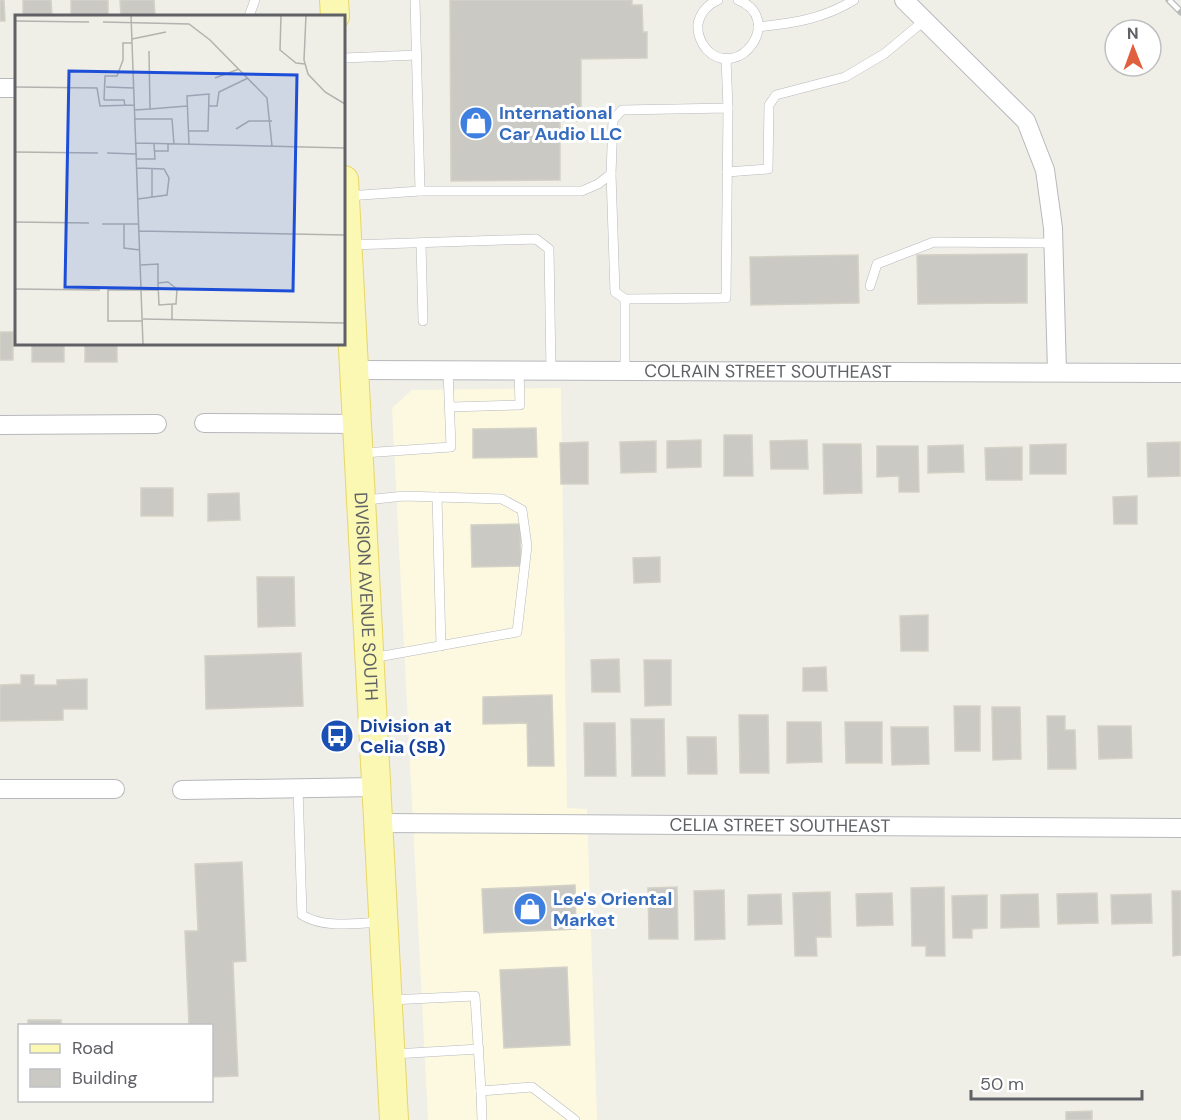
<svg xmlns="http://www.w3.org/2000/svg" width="1181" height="1120" viewBox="0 0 1181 1120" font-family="'DM Sans',sans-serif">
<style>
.commercial{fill:#fcf9e0}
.building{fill:#cbc9c4;stroke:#d4d2c6;stroke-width:1.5}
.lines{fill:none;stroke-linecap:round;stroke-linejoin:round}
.lane-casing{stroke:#b7b8bd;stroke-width:10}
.street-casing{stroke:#b7b8bd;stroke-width:20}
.primary-casing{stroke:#e9d666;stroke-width:30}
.lane{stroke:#fff;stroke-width:9}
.street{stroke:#fff;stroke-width:18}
.primary{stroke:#faf8b2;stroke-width:28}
.rail-casing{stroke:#b7b8b8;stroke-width:7}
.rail{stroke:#fff;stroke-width:4.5;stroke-dasharray:14;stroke-linecap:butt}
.labels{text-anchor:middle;stroke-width:6;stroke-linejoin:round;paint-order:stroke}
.shop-label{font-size:18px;font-weight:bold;fill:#366cbe;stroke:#fff;text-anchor:start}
.street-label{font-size:18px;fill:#5f6166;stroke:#fff}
.transit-label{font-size:18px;font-weight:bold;fill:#164399;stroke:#fff;text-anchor:start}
.inset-road{fill:none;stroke:#b2b2af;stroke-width:1.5}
.view{fill:#1d4ed8;fill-opacity:0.15;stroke:#1d4ed8;stroke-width:3}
.inset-edge{fill:none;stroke:#5f6166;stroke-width:3}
</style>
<rect width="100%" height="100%" fill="#f0efe7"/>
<!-- commercial -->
<path class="commercial" d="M561 388 567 808 587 809 597 1120H428L392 408 412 390Z"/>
<!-- building -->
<g class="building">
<path d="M0 0H4L5 21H0Z"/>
<path d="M23 0H51L52 16H23Z"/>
<rect x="71" y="0" width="37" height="16"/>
<path d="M120 0H154L155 16H121Z"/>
<path d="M450 0H632V5H642L643 32H647V58L581 59V121H560V180L451 181Z"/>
<path d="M1027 254V303L918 304 917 255Z"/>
<path d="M858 255 859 303 751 305 750 257Z"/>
<rect x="0" y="332" width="13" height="28"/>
<rect x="32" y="344" width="32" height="18"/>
<rect x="85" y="344" width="32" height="18"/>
<rect x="193" y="344" width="49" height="1"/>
<path d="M536 428 537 457 473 458V429Z"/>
<path d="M724 435H752L753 476H724Z"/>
<path d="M701 440V467L667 468V441Z"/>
<path d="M807 440 808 469H771L770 441Z"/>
<path d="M656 441V472L621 473 620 442Z"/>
<path d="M588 442V484H561L560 443Z"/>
<path d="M1180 442V476L1148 477 1147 443Z"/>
<path d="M823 444H861L862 493 824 494Z"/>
<path d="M1066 444V474H1030V445Z"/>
<path d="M963 445 964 472 928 473V446Z"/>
<path d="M877 446H918L919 492H899V476L877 477Z"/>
<path d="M1022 447V480H986L985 448Z"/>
<rect x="141" y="488" width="32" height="28"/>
<path d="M239 493 240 520 208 521V494Z"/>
<path d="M1137 496V524H1114L1113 497Z"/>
<path d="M520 524 521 566 472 567 471 525Z"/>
<path d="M660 557V582L634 583 633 558Z"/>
<path d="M257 577H294L295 626 258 627Z"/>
<path d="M928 615V651H901L900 616Z"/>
<path d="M301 653 303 706 206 709 205 656Z"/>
<path d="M619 659 620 692H592L591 660Z"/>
<path d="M644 660H671V705L645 706Z"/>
<path d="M826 667 827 691H803V668Z"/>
<path d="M21 675H34V685H57V680L87 679V709H63V720L0 721V685L21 684Z"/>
<path d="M552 695 554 766H528L527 723 483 724V697Z"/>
<path d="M954 706H980V751H955Z"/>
<path d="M992 707H1020L1021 759 993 760Z"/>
<path d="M739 715H768L769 773H740Z"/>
<path d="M1047 716H1065V730H1075L1076 769H1048Z"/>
<path d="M631 719H664L665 776H632Z"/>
<path d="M787 722H821L822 762 787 763Z"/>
<path d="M845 722H882V763H846Z"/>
<path d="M584 723H615L616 776H585Z"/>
<path d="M1098 726H1131L1132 758 1099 759Z"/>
<path d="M891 727H928L929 764 892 765Z"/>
<path d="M687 737H716L717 774H688Z"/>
<path d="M242 862 246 961 233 962 238 1076 212 1077V1026H189L185 931H198L195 864Z"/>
<path d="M575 885 576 929 484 933 482 889Z"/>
<path d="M677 887 678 939H649L648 888Z"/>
<path d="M944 887 945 956H926V946H912L911 888Z"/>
<path d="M724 890 725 939 695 940 694 891Z"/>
<path d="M1172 891H1181V955L1173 956Z"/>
<path d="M830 892 831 937H816L817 956H795L793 893Z"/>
<path d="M892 893 893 925 857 926 856 894Z"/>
<path d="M1097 893 1098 923 1058 924 1057 894Z"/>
<path d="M781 894 782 924 748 925V895Z"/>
<path d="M1038 894 1039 927 1001 928V895Z"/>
<path d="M1151 894 1152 923 1112 924 1111 895Z"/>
<path d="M987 895V928L972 929V938H953L952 896Z"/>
<path d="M567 967 570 1045 504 1048 500 970Z"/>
<rect x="28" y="1020" width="33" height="6"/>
<path d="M1092 1111V1120H1066V1112Z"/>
</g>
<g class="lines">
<!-- lane casing -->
<g class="lane-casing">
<g id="lane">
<path d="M718 0C708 4 700 13 698 24 697 33 701 43 707 50 740 82 785 18 738 0"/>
<path d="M249 16 255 0"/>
<path d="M758 27C794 23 823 19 854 0"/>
<path d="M344 58 417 55"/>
<path d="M726 58 728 108"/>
<path d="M727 172 768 169 769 105 776 95 845 77 884 54 925 20"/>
<path d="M420 191H582L598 184 611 174"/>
<path d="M347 196 420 191 415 0"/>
<path d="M421 243 423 321"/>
<path d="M350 245 536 239 549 249 551 371"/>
<path d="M870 286 877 264 934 242 1053 243"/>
<path d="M625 299 726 298 728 108 622 110 613 120 611 174 615 292 625 299V371"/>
<path d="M451 407 520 405 519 371"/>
<path d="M363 453 451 447 448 371"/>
<path d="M437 497 441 646"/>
<path d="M366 500 404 496 502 499 522 510 527 546 517 632 372 658"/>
<path d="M298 788 302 915C325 929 356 923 381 922"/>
<path d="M390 1000 475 996 481 1091"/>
<path d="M394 1054 479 1049"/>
<path d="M482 1120 481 1091 532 1087 575 1120"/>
</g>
</g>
<!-- street casing -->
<g class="street-casing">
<g id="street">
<path d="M904 0 1026 121 1045 170 1053 228 1057 372"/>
<path d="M0 88H16"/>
<path id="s1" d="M354 370 1181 373"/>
<path d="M204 423 357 424"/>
<path d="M0 425 157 424"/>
<path d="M0 789H115"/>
<path d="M182 790 376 787"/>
<path id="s2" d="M378 823 1181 828"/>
</g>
</g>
<!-- primary casing -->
<g class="primary-casing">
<g id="primary">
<path d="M334 0 335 16"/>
<path id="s3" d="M344 180 394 1120"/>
</g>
</g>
<!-- lane -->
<use href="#lane" class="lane"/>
<!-- street -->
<use href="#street" class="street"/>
<!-- primary -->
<use href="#primary" class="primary"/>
<!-- rail casing -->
<g class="rail-casing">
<path id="rail" d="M1169 0 1181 12"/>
</g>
<!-- rail -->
<use href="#rail" class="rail"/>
</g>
<!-- icons -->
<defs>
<g id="shop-disc" transform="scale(1.725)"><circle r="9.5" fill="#3f7fe0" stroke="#fff"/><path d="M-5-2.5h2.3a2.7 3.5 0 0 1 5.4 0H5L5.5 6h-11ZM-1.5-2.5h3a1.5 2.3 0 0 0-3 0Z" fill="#fff"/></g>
<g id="bus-disc" transform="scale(1.725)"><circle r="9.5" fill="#1a4fb4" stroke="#fff"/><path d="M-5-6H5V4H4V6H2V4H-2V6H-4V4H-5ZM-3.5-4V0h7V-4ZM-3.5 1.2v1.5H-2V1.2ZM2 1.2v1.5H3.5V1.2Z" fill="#fff"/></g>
</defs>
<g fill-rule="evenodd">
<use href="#shop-disc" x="476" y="123"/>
<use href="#bus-disc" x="337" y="736"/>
<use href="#shop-disc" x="530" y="909"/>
</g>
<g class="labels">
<!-- shop labels -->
<g class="shop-label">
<text x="499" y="119">International<tspan x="499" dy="21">Car Audio LLC</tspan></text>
<text x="553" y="905">Lee's Oriental<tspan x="553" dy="21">Market</tspan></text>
</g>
<!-- street labels -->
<g class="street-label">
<text dy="6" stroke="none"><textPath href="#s1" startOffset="414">COLRAIN STREET SOUTHEAST</textPath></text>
<text dy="6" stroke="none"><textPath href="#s3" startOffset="417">DIVISION AVENUE SOUTH</textPath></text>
<text dy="6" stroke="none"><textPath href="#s2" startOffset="402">CELIA STREET SOUTHEAST</textPath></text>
</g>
<!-- transit labels -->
<g class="transit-label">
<text x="360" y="732">Division at<tspan x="360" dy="21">Celia (SB)</tspan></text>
</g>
</g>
<!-- overview -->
<g transform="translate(15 15)">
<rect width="330" height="330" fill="#f0efe7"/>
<path class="inset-road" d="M116 0 128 330M266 0 265 35 281 48 290 49M291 0 289 45 293 59 310 77 330 89M0 6 74 7M88 7 174 9 195 25 252 83 257 131M117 24 151 17M200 63 224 54M0 72 82 73 85 91 120 90M91 72 119 73M89 85 90 61H102L108 45V28H117M89 85H109L110 91M194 91H202L204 77 233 63M135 94 172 91M120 95 135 94 134 36M120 104H157L159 129M221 114 234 106H257M121 128 330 133M174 130 172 81 194 79 193 116H174M140 136H153V129M0 137 83 138M92 138 122 139M122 144H140L139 129M122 153 149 154 154 163 152 180 123 184M137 153V182M0 207 74 208M87 209H124M109 209V233L125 235M124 216 330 220M126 250 143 249V268M0 274 85 275M157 289H161L162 274 153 267 143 268 144 290 157 289V305M128 304 330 308M128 306H93V275H143"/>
<path class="view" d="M54 56 282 60 278 276 50 272Z"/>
<rect width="330" height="330" class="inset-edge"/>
</g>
<!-- legend -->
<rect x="18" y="1024" width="195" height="78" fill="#ffffff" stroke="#bfc0c2" stroke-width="1.5"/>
<rect x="30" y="1044" width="30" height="9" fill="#faf8b2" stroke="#bfc0c2" stroke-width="1.5"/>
<text x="72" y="1054" font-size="18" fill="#5f6166">Road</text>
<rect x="30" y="1069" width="30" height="18" fill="#cbc9c4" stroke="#bfc0c2" stroke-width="1.5"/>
<text x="72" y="1084" font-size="18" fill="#5f6166">Building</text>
<!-- north arrow -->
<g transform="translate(1133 48) rotate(359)"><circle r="28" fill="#ffffff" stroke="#bfc0c2" stroke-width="1.5"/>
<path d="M0-4.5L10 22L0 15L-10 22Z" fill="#df5f3e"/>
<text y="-9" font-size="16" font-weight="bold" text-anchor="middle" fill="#5f6166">N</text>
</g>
<!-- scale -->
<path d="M971 1090v9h171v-9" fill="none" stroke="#5f6166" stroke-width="3"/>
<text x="980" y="1090" font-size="18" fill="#5f6166" stroke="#ffffff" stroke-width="4.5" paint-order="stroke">50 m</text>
</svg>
